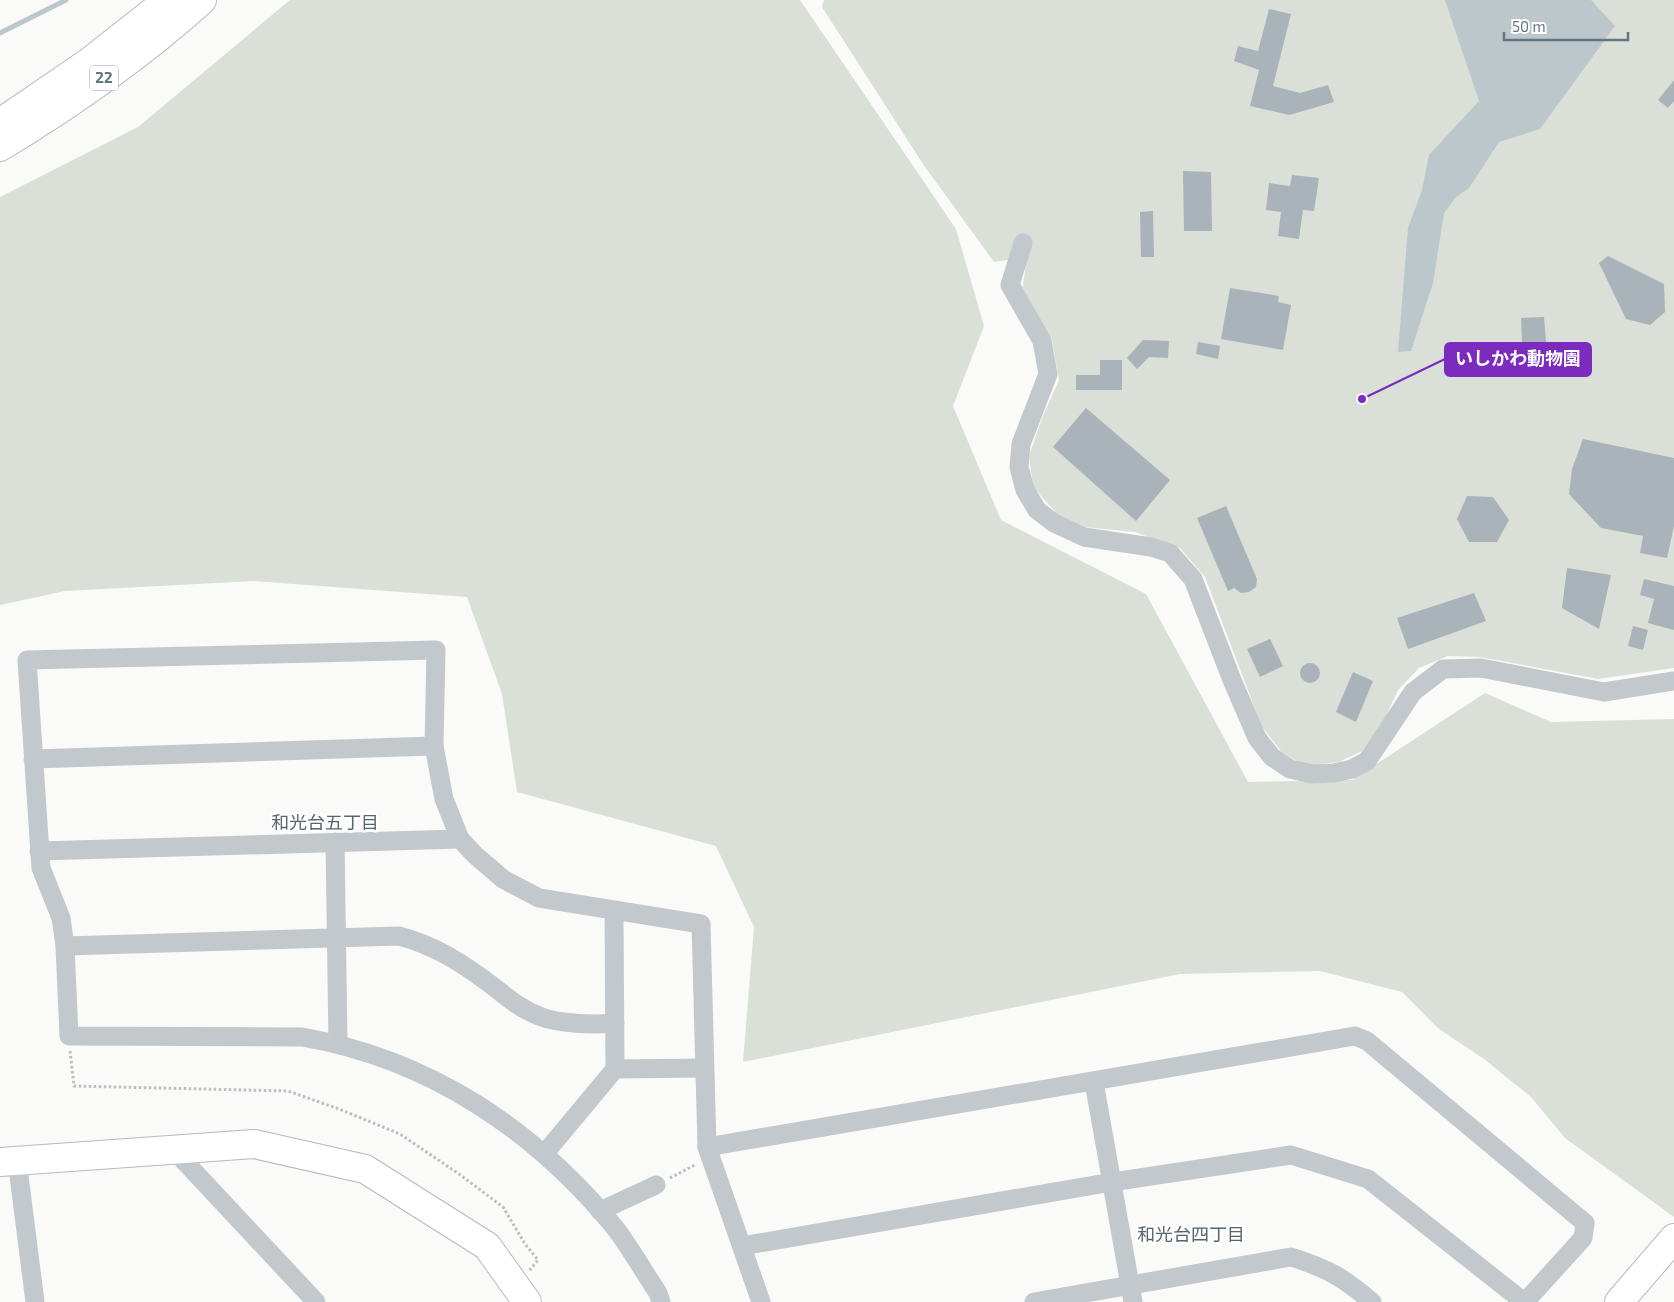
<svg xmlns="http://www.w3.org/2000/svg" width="1674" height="1302" viewBox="0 0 1674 1302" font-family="'Exo 2','Noto Sans JP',sans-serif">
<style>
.green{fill:#dadfd7}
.water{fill:#bbc7cb}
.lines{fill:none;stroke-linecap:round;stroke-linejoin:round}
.stream{stroke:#bbc7cb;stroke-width:5}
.building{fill:#aab3b9}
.secondary-casing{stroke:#b3babf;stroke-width:30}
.primary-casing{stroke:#b5babe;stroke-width:30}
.path{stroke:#bbbfc2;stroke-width:3;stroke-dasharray:2.5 2.5;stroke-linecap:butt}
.street{stroke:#c3c8cc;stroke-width:19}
.secondary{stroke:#fff;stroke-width:28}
.primary{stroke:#fff;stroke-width:28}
.labels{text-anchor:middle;stroke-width:5;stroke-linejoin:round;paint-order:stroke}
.shield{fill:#fff;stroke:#939fa8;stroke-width:1}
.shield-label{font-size:15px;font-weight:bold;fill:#657683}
.neighbourhood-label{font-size:18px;fill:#57646e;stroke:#fff}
.leader{fill:none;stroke:#7b2cbf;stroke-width:2}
.callout-dot{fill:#7b2cbf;stroke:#fff;stroke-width:2}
.callout{fill:#7b2cbf;stroke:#7b2cbf;stroke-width:2}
.callout-label{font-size:18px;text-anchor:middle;font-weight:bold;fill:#fff}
</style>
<rect width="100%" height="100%" fill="#fafaf8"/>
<!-- green -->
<g class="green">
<path d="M290 0H800L956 229 984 326 953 406 1001 520 1146 594 1248 782 1352 780 1485 693 1551 722 1674 719V1217L1565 1138 1531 1097 1484 1059 1439 1029 1402 992 1320 971 1180 974 743 1062 754 927 716 846 517 792 502 694 467 597 253 581 65 591 0 605V197L138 127Z"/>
<path d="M824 0H1674V668L1598 679 1480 657 1448 656 1419 668 1398 690 1384 720 1362 751 1339 762 1305 766 1282 752 1262 727 1205 577 1180 548 1135 532 1084 527 1062 519 1033 487 1029 456 1042 418 1059 380 1052 340 1022 292 1027 257 994 262 925 167 822 7Z"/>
</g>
<!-- water -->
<path class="water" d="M1445 0H1591L1615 26 1540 129 1499 142 1469 188 1456 197 1444 213 1433 283 1411 351 1398 352 1408 228 1422 190 1429 155 1479 101Z"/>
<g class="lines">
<!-- stream -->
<path class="stream" d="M0 33 66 0"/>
</g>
<!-- building -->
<g class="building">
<path d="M1269 9 1291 14 1273 86 1300 93 1328 85 1334 102 1289 115 1250 106 1259 70 1234 61 1238 46 1258 51Z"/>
<path d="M1674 80V101L1668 108 1658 100Z"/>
<path d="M1183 171 1211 172 1212 231H1184Z"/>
<path d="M1292 175 1319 178 1314 211 1303 210 1299 239 1278 236 1281 212 1266 210 1269 183 1290 186Z"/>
<path d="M1153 211 1154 257H1141L1140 212Z"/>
<path d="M1608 256 1664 284 1665 312 1650 325 1626 319 1599 263Z"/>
<path d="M1230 288 1279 296 1278 302 1291 305 1283 350 1221 339Z"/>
<path d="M1544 317 1546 342 1522 343 1521 318Z"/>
<path d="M1143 340 1169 341 1168 358 1149 357 1137 369 1127 358Z"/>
<path d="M1198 342 1220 346 1218 359 1196 354Z"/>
<path d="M1100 360H1122V390H1076V375H1100Z"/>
<path d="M1086 408 1170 480 1136 521 1053 447Z"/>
<path d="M1583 439 1674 458V526L1667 558 1640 553 1643 536 1601 528 1569 494 1572 469Z"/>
<path d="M1467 496 1493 497 1509 520 1497 542H1469L1457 519Z"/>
<path d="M1226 506 1257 579 1256 587 1249 592 1241 593 1234 588 1228 591 1197 518Z"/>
<path d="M1567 568 1611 575 1599 629 1562 608Z"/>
<path d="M1644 579 1674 586V630L1648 623 1654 599 1640 595Z"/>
<path d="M1474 593 1486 621 1408 649 1397 618Z"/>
<path d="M1633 626 1648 630 1643 650 1628 646Z"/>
<path d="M1270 639 1283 666 1260 677 1247 649Z"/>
<circle cx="1310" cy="673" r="10"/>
<path d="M1353 672 1373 681 1356 722 1336 712Z"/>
</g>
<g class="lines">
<!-- secondary casing -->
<g class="secondary-casing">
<g id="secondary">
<path d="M0 1162 254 1144 365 1169 487 1246 527 1302"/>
<path d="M1619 1302 1674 1238"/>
</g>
</g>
<!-- primary casing -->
<g class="primary-casing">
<g id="primary">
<path d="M0 123 89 62 168 0"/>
<path d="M0 147C71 104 140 56 202 0"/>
</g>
</g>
<!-- path -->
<g class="path">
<path d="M70 1051 74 1086 288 1091 339 1109 400 1134 459 1174 503 1207 525 1244 538 1260 529 1271"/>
<path d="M670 1178 695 1165"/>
</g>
<!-- street -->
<g class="street">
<path d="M1023 243 1010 285 1042 341 1048 374 1021 444 1019 467 1025 490 1037 510 1054 523 1084 537 1151 547 1170 553 1193 579 1232 680 1257 738 1272 757 1290 769 1312 774 1334 773 1352 769 1367 761 1413 692 1443 669 1481 668 1604 692 1674 681"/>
<path d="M33 759 434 746"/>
<path d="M335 842 338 1043"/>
<path d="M39 851 460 839"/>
<path d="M65 946 399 936C434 945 462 963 490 984 506 996 520 1009 539 1016 559 1024 593 1025 615 1023"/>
<path d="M615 1069 704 1068"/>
<path d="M1094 1082 1133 1302"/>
<path d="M707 1147 1355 1036 1367 1041 1585 1223 1583 1238 1525 1302"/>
<path d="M172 1148 316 1302"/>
<path d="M545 1153 615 1069 614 911"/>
<path d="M17 1160 35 1302"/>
<path d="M600 1211 656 1185"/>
<path d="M742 1246 1112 1182 1291 1155 1368 1179 1524 1302"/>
<path d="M661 1302 658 1293C644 1272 631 1249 616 1229 535 1130 430 1059 302 1037L69 1036 65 946 61 918 41 868 27 660 436 650 434 746 444 799 460 839 475 855 503 879 539 898 701 924 707 1147 761 1302"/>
<path d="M1034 1302 1291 1257C1327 1268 1344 1278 1372 1302"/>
</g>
<!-- secondary -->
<use href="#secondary" class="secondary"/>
<!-- primary -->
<use href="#primary" class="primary"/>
</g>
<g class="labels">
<!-- shield labels -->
<rect class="shield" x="90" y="65.5" width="28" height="25" rx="4"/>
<g class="shield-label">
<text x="104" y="83">22</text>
</g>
<!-- neighbourhood labels -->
<g class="neighbourhood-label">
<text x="325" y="829">和光台五丁目</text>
<text x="1191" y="1241">和光台四丁目</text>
</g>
</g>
<!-- callouts -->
<path class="leader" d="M1362 399L1445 359"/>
<circle class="callout-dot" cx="1362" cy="399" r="5"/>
<rect class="callout" x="1445" y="343" width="146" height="33" rx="5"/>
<g class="callout-label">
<text x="1518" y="365">いしかわ動物園</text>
</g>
<!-- scale -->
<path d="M1504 32v8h124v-8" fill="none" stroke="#657683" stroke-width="2.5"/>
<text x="1512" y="32" font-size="15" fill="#657683" stroke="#ffffff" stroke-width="4" paint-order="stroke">50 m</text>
</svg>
